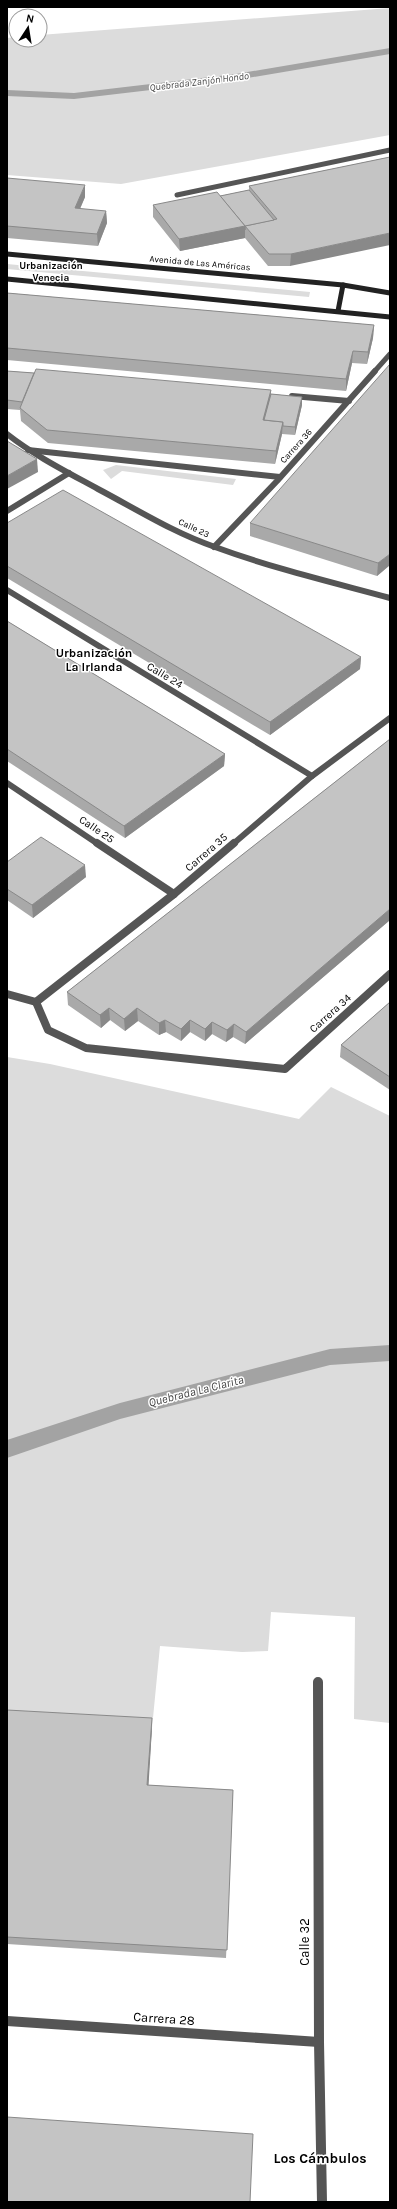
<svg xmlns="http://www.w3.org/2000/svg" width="397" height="2209" viewBox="0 0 397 2209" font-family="Karla,sans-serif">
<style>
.green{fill:#dcdcdc}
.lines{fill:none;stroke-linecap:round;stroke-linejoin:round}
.stream{fill:#a3a3a3;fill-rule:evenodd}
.service{stroke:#555;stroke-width:6}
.minor-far3{stroke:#555;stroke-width:5}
.minor-far2{stroke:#555;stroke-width:6}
.minor-far1{stroke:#555;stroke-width:8}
.minor{stroke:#555;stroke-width:10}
.secondary{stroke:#222;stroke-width:5}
.wall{fill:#a9a9a9}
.shaded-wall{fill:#898989}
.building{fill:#c4c4c4;stroke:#898989}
.labels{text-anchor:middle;stroke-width:3;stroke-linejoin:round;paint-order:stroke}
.far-street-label{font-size:9px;fill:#000;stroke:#fff}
.far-water-label{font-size:10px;font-style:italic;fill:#444;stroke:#fff}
.far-neighbourhood-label{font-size:10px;font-weight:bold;fill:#000;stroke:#fff}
.street-label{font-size:11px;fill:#000;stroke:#fff}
.neighbourhood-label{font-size:12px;font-weight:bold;fill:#000;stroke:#fff}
.water-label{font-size:12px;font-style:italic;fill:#444;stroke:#fff}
.near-street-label{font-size:13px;fill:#000;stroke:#fff}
.near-neighbourhood-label{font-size:14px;font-weight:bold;fill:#000;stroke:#fff}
</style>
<rect width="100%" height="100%" fill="#fff"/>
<!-- green -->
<g class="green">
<path d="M390 8V135L121 184 7 175V38L16 37V40H40V35Z"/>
<path d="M7 264 310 292 309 297 7 269Z"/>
<path d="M116 465 236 479 233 485 122 471 111 479 103 470Z"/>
<path d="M7 1057 50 1064 299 1119 331 1087 390 1116V1723L354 1719 355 1617 271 1612 268 1651 242 1652 160 1646 152 1728 7 1719Z"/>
</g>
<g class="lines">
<!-- stream -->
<g class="stream">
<path d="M390 48V54L236 80 74 99 7 96V90L74 93 236 74Z"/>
<path d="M390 1345V1361L330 1365 120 1419 7 1458V1440L120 1403 330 1349Z"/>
</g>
<!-- service -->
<g class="service">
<path d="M292 396 349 401"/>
<path d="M28 450 280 477"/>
</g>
<!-- minor-far3 -->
<g class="minor-far3">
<path d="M177 195 390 150"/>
<path d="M374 372 390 354"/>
</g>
<!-- minor-far2 -->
<g class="minor-far2">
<path d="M7 434C35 456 67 472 98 489 136 509 174 533 215 547 272 568 331 582 390 598"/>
<path d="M7 511 69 473"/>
<path d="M214 547 277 481 375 371"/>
<path d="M7 590 312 776"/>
<path d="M7 783 98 844"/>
<path d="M233 844 312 776 390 718"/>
</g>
<!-- minor-far1 -->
<g class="minor-far1">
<path d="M97 843 174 894"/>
<path d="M7 994 36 1002"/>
<path d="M36 1002 174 894 234 843"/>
<path d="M36 1002 48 1030 86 1048 285 1069 390 974"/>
</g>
<!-- minor -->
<g class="minor">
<path d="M318 1682 319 2042 322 2202"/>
<path d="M7 2021 319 2042"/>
</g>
<!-- secondary -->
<g class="secondary">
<path d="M7 254 343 285 390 293"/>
<path d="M7 279 390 317"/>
<path d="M338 311 343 285"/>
</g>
</g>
<!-- wall -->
<g class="wall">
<path d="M390 157 290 266H268L245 238 180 251 153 217V205L220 196 249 190V186Z"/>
<path d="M7 178 85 197 80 209 106 211 107 223 98 246 7 238Z"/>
<path d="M7 293 374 325 373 338 367 364 352 363 346 391 7 360Z"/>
<path d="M7 371 271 390V394L302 397V405L295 435 282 434 275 464 48 443 21 421 20 410 7 409Z"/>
<path d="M7 523 361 657 360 669 270 735 7 578Z"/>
<path d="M250 523 390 565 377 576 250 536Z"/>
<path d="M7 621 225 754 224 766 125 838 7 761Z"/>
<path d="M390 739V920L245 1044 233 1037 226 1042 212 1034 205 1041 190 1032 181 1041 166 1032 159 1035 138 1021 125 1031 110 1020 101 1028 68 1005 67 992Z"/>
<path d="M7 862 86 877 33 918 7 900Z"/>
<path d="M390 1002V1090L340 1057 341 1045Z"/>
<path d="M7 1710 152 1728 148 1785 233 1790 226 1958 7 1944Z"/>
</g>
<!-- shaded-wall -->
<g class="shaded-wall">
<path d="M85 185V197L75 220V208Z"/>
<path d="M106 211 107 223 98 246 97 234Z"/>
<path d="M245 226V238L180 251 179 239Z"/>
<path d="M390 233V245L290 266 291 254Z"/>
<path d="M374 325 373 338 367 364 368 352Z"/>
<path d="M353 351 352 363 346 391V379Z"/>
<path d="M271 390 270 403 265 424 263 420Z"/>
<path d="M302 397V405L295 435V427Z"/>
<path d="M283 422 282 434 275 464 276 451Z"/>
<path d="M37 459 38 472 7 489V476Z"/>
<path d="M390 554V565L377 576 378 563Z"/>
<path d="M361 657 360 669 270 735V722Z"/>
<path d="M225 754 224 766 125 838 124 826Z"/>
<path d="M85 865 86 877 33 918 32 905Z"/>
<path d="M390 909V920L245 1044 246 1032Z"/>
<path d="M109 1008 110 1020 101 1028 100 1015Z"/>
<path d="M137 1008 138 1021 125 1031 124 1019Z"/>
<path d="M165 1020 166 1032 159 1035V1023Z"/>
<path d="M190 1020V1032L181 1041V1029Z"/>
<path d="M212 1022V1034L205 1041V1029Z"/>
<path d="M234 1024 233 1037 226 1042 227 1030Z"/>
<path d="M152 1718V1728L148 1794 147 1785Z"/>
</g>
<!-- building -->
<g class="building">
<path d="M390 157V233L291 254H269L245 226 277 219 249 186Z"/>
<path d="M7 178 85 185 75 208 106 211 97 234 7 226Z"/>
<path d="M249 190 274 220 245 226V230V226L220 196Z"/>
<path d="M217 192 245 226 179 239 153 205Z"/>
<path d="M7 293 374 325 368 352 353 351 346 379 7 348Z"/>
<path d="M390 364V554L378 563 250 523Z"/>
<path d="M36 369 271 390 263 420 283 422 276 451 47 430 20 408Z"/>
<path d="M7 371 34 373 22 402 7 400Z"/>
<path d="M271 394 302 397 295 427 283 426V422L264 420Z"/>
<path d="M7 441 37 459 7 476Z"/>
<path d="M63 490 361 657 270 722 7 566V523Z"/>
<path d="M7 621 225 754 124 826 7 749Z"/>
<path d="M390 739V909L246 1032 234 1024 227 1030 212 1022 205 1029 190 1020 181 1029 165 1020 159 1023 137 1008 124 1019 109 1008 100 1015 67 992Z"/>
<path d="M41 837 85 865 32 905 7 889V862Z"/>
<path d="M390 1002V1077L341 1045Z"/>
<path d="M7 1710 152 1718 147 1785 233 1790 227 1950 7 1937Z"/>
<path d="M7 2117 253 2134 250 2202H7Z"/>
</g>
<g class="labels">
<!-- far-street labels -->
<g class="far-street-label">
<text transform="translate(200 263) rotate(5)" y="3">Avenida de Las Américas</text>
<text transform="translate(296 446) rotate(-48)" y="3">Carrera 36</text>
<text transform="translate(194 528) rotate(25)" y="3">Calle 23</text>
</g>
<!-- far-water labels -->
<g class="far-water-label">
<text transform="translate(199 81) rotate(-7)" y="4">Quebrada Zanjón Hondo</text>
</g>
<!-- far-neighbourhood labels -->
<g class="far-neighbourhood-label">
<text x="51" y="269">Urbanización<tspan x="51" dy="12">Venecia</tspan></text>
</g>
<!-- street labels -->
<g class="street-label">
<text transform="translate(165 675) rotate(31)" y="4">Calle 24</text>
<text transform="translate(97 829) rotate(34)" y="4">Calle 25</text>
<text transform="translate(206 852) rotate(-41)" y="4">Carrera 35</text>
<text transform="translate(330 1013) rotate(-42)" y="4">Carrera 34</text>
</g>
<!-- neighbourhood labels -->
<g class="neighbourhood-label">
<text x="94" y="657">Urbanización<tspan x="94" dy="14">La Irlanda</tspan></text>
</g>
<!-- water labels -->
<g class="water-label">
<text transform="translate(196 1391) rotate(-14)" y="4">Quebrada La Clarita</text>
</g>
<!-- near-street labels -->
<g class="near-street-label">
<text transform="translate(304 1942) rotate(-90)" y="5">Calle 32</text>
<text transform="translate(164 2018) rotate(4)" y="5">Carrera 28</text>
</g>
<!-- near-neighbourhood labels -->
<g class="near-neighbourhood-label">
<text x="320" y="2163">Los Cámbulos</text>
</g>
</g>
<!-- border -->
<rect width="397" height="2209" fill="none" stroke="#000000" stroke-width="16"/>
<!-- north arrow -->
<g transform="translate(28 28) rotate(12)"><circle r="19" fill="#ffffff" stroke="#999999"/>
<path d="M0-3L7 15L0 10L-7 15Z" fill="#000000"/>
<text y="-6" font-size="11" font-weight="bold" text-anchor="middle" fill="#000000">N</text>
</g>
</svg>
